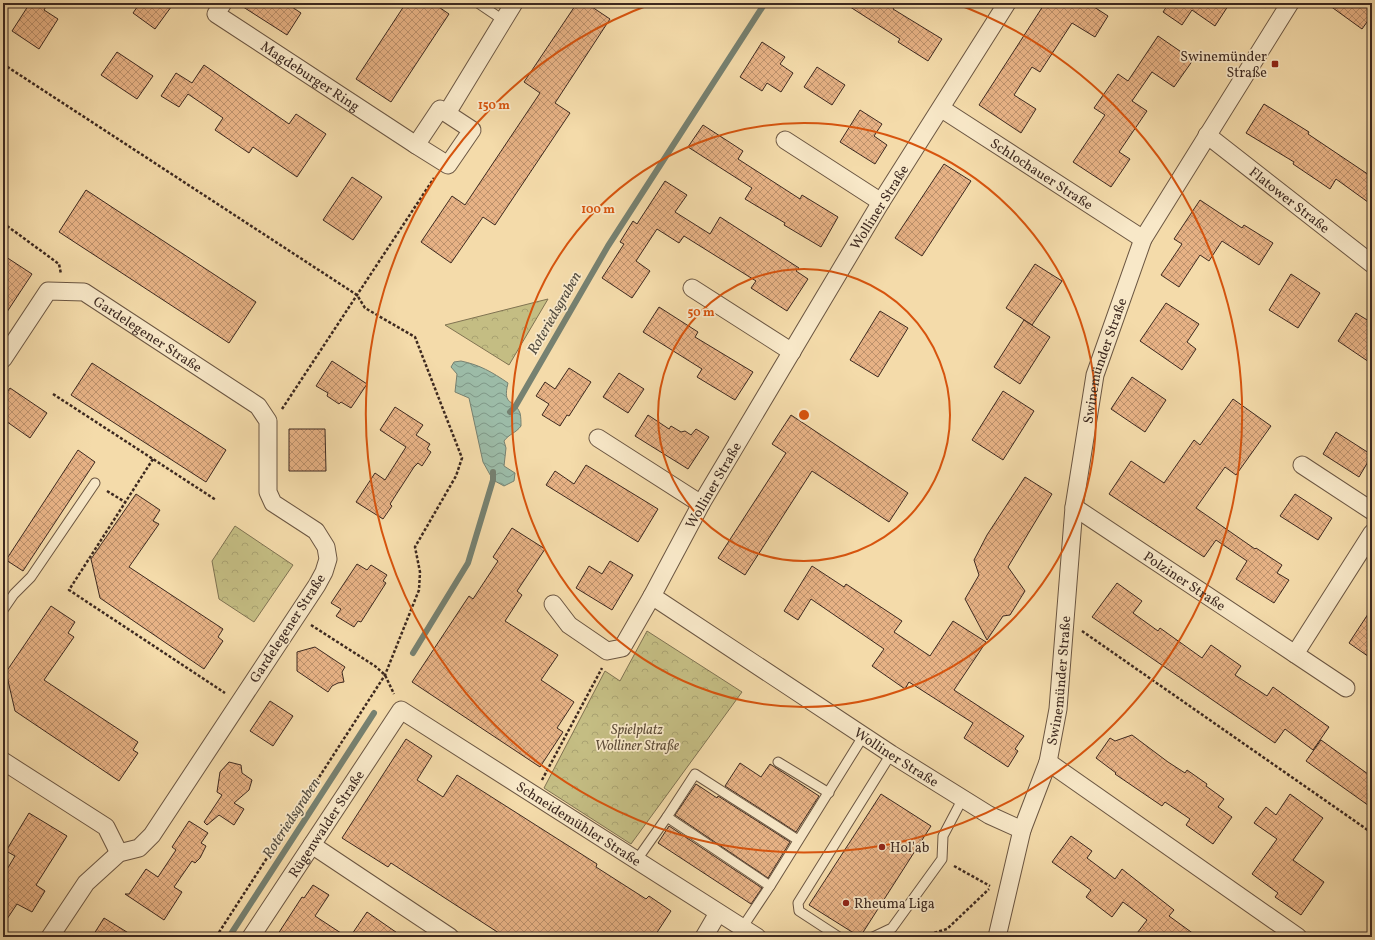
<svg xmlns="http://www.w3.org/2000/svg" width="1375" height="940" viewBox="0 0 1375 940" font-family="Vollkorn,serif">
<style>
.park{fill:url(#park-crowns);stroke:#807352}
.water{fill:url(#water-waves);stroke:#768171}
.lines{fill:none;stroke-linecap:round;stroke-linejoin:round}
.stream{stroke:#768171;stroke-width:6}
.building{fill:url(#building-cross-hatch);stroke:#3d2920}
.service-casing{stroke:#6b5642;stroke-width:11}
.minor-casing{stroke:#6b5642;stroke-width:19}
.path{stroke:#3d2920;stroke-width:2.5;stroke-dasharray:3 2;stroke-linecap:butt}
.service{stroke:#f8e8c8;stroke-width:9}
.minor{stroke:#f8e8c8;stroke-width:17}
.ring{fill:none;stroke:#d7540e;stroke-width:2}
.poi-dot{fill:#8f2418;stroke:#f8e8c8;stroke-width:1.5}
.labels{text-anchor:middle;stroke-width:3.5;stroke-linejoin:round;paint-order:stroke}
.poi-label{font-size:14px;fill:#3d2920;stroke:#f8e8c8;text-anchor:start}
.street-label{font-size:14px;fill:#3d2920;stroke:#f8e8c8}
.park-label{font-size:14px;font-style:italic;fill:#5f4e39;stroke:#f8e8c8}
.water-label{font-size:15px;font-style:italic;fill:#554e42;stroke:#f8e8c8}
.centre{fill:#d7540e;stroke:#f8e8c8;stroke-width:2}
.ring-label{font-size:12px;text-anchor:middle;font-weight:bold;fill:#d7540e;stroke:#f8e8c8;stroke-width:3.5;stroke-linejoin:round;paint-order:stroke}
</style>
<defs>
<pattern id="park-crowns" width="20" height="18" patternUnits="userSpaceOnUse"><rect width="20" height="18" fill="#c4bd83"/><path d="M2 6a3 3 0 1 1 6 0M12 15a3 3 0 1 1 6 0" fill="none" stroke="#a9a271"/></pattern>
<pattern id="water-waves" width="16" height="10" patternUnits="userSpaceOnUse"><rect width="16" height="10" fill="#9cbba7"/><path d="M0 5q4-4 8 0t8 0" fill="none" stroke="#809888"/></pattern>
<pattern id="building-cross-hatch" width="8" height="8" patternUnits="userSpaceOnUse"><rect width="8" height="8" fill="#e7b285"/><path d="M0 0l8 8M0 8l8-8" fill="none" stroke="#bc916c"/></pattern>
</defs>
<rect width="100%" height="100%" fill="#f4dbaa"/>
<filter id="stains"><feTurbulence type="fractalNoise" baseFrequency=".005" numOctaves="4"/><feColorMatrix values="0 0 0 0 .2 0 0 0 0 .09 0 0 0 0 .02 0 0 0 .5 -.17"/></filter>
<radialGradient id="worn" r=".72"><stop offset=".6" stop-color="#630" stop-opacity="0"/><stop offset="1" stop-color="#630" stop-opacity=".3"/></radialGradient>
<!-- park -->
<g class="park">
<path d="M548 299 509 365 445 325Z"/>
<path d="M235 526 293 565 254 622 219 599 212 561Z"/>
<path d="M647 631 742 692 631 844 544 788 605 671 620 681Z"/>
</g>
<!-- water -->
<path class="water" d="M461 361C480 365 492 372 508 383 502 407 514 398 520 413 521 417 521 422 521 426 516 433 509 434 504 441L506 448 504 466 515 473 514 481 504 486 493 480 483 462 469 398 455 392 457 374 451 367 454 362Z"/>
<g class="lines">
<!-- stream -->
<g class="stream">
<path d="M510 412 515 407 608 246 765 3"/>
<path d="M413 653 468 563 493 480V472"/>
<path d="M229 937 374 713"/>
</g>
</g>
<!-- building -->
<g class="building">
<path d="M30 3H48L44 10 58 19 39 49 12 31Z"/>
<path d="M140 3H174L155 29 133 13Z"/>
<path d="M237 3H286L301 13 287 35Z"/>
<path d="M406 3H433L449 14 391 102 356 79Z"/>
<path d="M577 3H586L610 19 555 103 570 113 495 225 483 217 451 263 421 242 452 196 465 205 540 93 524 82Z"/>
<path d="M844 3H897L893 9 942 39 928 61 898 42 900 39Z"/>
<path d="M1045 3H1088L1108 16 1095 37 1072 23 1040 72 1032 67 1014 95 1036 109 1021 133 979 105Z"/>
<path d="M1169 3H1230L1215 26 1192 10 1182 25 1163 12Z"/>
<path d="M1326 3H1372V15L1362 29Z"/>
<path d="M1158 36 1193 60 1174 87 1152 72 1132 101 1147 111 1119 152 1130 159 1111 187 1073 162 1105 115 1094 108 1118 74 1128 81Z"/>
<path d="M762 42 785 57 780 64 793 73 781 92 767 83 762 91 740 77Z"/>
<path d="M117 52 153 76 137 99 101 75Z"/>
<path d="M204 65 289 124 296 114 326 134 297 177 253 147 249 153 215 130 223 118 188 94 179 107 161 96 176 73 192 83Z"/>
<path d="M817 67 845 85 832 105 804 87Z"/>
<path d="M1264 104 1309 132 1308 134 1372 177V205L1336 179 1330 189 1293 164 1294 162 1246 133Z"/>
<path d="M860 110 882 124 874 136 887 145 875 164 840 142Z"/>
<path d="M703 125 743 151 738 159 800 199 802 195 838 217 821 247 784 225 785 223 745 199 752 188 688 147Z"/>
<path d="M944 164 971 181 922 256 895 238Z"/>
<path d="M352 177 382 197 353 240 323 220Z"/>
<path d="M665 181 687 195 675 212 710 234 720 217 799 268 796 271 808 279 787 311 751 288 756 281 684 236 679 243 657 229 636 261 650 271 632 298 602 278 624 244 620 242 633 221 637 224Z"/>
<path d="M86 190 256 302 229 343 59 232Z"/>
<path d="M1200 200 1242 228 1244 225 1273 243 1259 265 1222 241 1209 261 1200 255 1179 287 1161 275 1182 244 1174 239Z"/>
<path d="M3 255 32 274 3 318Z"/>
<path d="M1035 264 1062 281 1032 325 1006 308Z"/>
<path d="M1291 274 1320 293 1298 328 1269 310Z"/>
<path d="M1166 303 1199 324 1187 342 1196 349 1182 370 1140 341Z"/>
<path d="M659 307 698 332 695 337 753 372 735 400 697 377 702 369 643 332Z"/>
<path d="M880 311 908 328 878 377 850 360Z"/>
<path d="M1356 313 1372 323V364L1338 341Z"/>
<path d="M1024 320 1050 337 1020 384 994 367Z"/>
<path d="M332 361 367 384 351 408 341 402 339 404 327 396 328 393 316 386Z"/>
<path d="M92 363 226 450 206 482 71 395Z"/>
<path d="M569 368 591 382 569 416 567 415 560 426 542 415 549 404 536 396 545 382 555 389Z"/>
<path d="M619 373 644 389 628 413 603 397Z"/>
<path d="M1132 377 1166 400 1145 432 1111 409Z"/>
<path d="M10 388 47 413 30 438 3 419V398Z"/>
<path d="M1003 391 1034 411 1003 460 972 440Z"/>
<path d="M1233 399 1271 426 1236 475 1225 467 1196 508 1255 549 1256 548 1282 565 1277 573 1289 580 1274 603 1236 579 1247 561 1216 540 1204 557 1109 494 1131 461 1164 483 1194 440 1200 445Z"/>
<path d="M395 407 423 425 416 435 430 444 427 449 431 452 422 466 418 463 414 467 390 504 392 506 383 519 356 502 375 473 385 480 406 447 380 430Z"/>
<path d="M648 415 669 429 671 426 681 432 685 431 691 435 696 429 709 437 688 469 635 436Z"/>
<path d="M791 415 908 493 889 522 812 471 745 575 718 558 786 453 772 444Z"/>
<path d="M289 429H325L326 471H289Z"/>
<path d="M1336 432 1372 455 1359 477 1323 454Z"/>
<path d="M78 450 95 462 23 571 6 560Z"/>
<path d="M586 465 658 509 638 542 546 485 555 471 574 484Z"/>
<path d="M1025 477 1052 494 1008 567 1025 591 1010 615 1003 616 987 640 965 599 979 575 974 560 987 535Z"/>
<path d="M136 494 160 510 153 521 159 524 129 567 223 629 218 637 223 641 204 669 100 598 91 559Z"/>
<path d="M1295 494 1332 518 1318 540 1280 516Z"/>
<path d="M512 528 545 549 517 591 522 595 505 621 558 655 541 680 574 702 557 728 563 732 540 767 412 682 469 596 473 599 498 561 493 557Z"/>
<path d="M610 561 633 575 612 610 576 588 589 566 602 574Z"/>
<path d="M357 564 367 570 371 565 387 575 383 581 386 583 361 622 358 621 354 627 336 616 341 609 331 603Z"/>
<path d="M812 566 844 587 846 584 902 621 894 632 930 656 953 621 986 642 954 690 1024 736 1015 749 1018 751 1008 767 964 738 973 723 909 682 905 689 872 666 884 649 811 599 798 620 784 611Z"/>
<path d="M1117 583 1142 601 1133 613 1158 631 1160 628 1202 658 1211 645 1241 666 1235 675 1267 696 1273 687 1329 727 1313 750 1285 729 1275 743 1092 617Z"/>
<path d="M51 606 75 622 68 633 74 637 44 680 138 742 133 750 138 753 119 781 15 711 6 672Z"/>
<path d="M1372 608V659L1349 643Z"/>
<path d="M315 647 345 667 342 672 344 682 338 683 332 686 328 692 297 671V652Z"/>
<path d="M270 701 293 716 273 746 250 731Z"/>
<path d="M1132 735 1168 762 1185 773 1187 770 1207 784 1206 786 1224 799 1218 807 1232 817 1213 844 1186 825 1190 819 1165 802 1162 806 1115 774 1116 773 1096 758 1110 738 1115 741Z"/>
<path d="M406 739 432 756 417 780 443 797 457 775 597 864 596 867 646 899 649 896 671 911 654 937H505L391 863 388 867 342 838Z"/>
<path d="M1321 740 1372 777V808L1306 761Z"/>
<path d="M229 762 241 765 242 773 252 780 249 790 234 803 244 809 234 825 219 815 207 825 204 822 222 795 217 792 220 772Z"/>
<path d="M740 763 761 777 770 764 819 796 796 832 725 786Z"/>
<path d="M696 784 717 798 718 796 790 842 768 878 675 815Z"/>
<path d="M881 794 931 826 860 937 809 905Z"/>
<path d="M1290 794 1323 818 1293 860 1324 882 1301 915 1275 897 1278 893 1252 874 1277 839 1254 823 1266 807 1276 815Z"/>
<path d="M29 813 67 836 36 885 45 891 32 912 17 904 3 925V876L15 856 6 851Z"/>
<path d="M189 821 208 833 201 843 206 846 200 858 195 863 192 861 174 887 182 892 164 920 125 894H129L146 869 158 877 176 850 172 847Z"/>
<path d="M669 826 762 888 751 904 658 843Z"/>
<path d="M1071 836 1092 851 1087 858 1115 879 1122 869 1174 910 1169 916 1198 937H1134L1147 920 1123 902 1112 917 1086 897 1091 890 1052 862Z"/>
<path d="M313 885 329 895 315 916 347 937H276L302 897 304 898Z"/>
<path d="M367 912 403 937H350Z"/>
<path d="M104 918 135 937H92Z"/>
</g>
<g class="lines">
<!-- service casing -->
<g class="service-casing">
<g id="service">
<path d="M478 3 503 20"/>
<path d="M3 610 14 594 31 577 95 483"/>
<path d="M778 762 829 793"/>
<path d="M667 817 695 774 798 840"/>
<path d="M636 861 667 817 770 886 864 735"/>
<path d="M742 928 770 886"/>
<path d="M839 937 799 911 798 903 891 754"/>
<path d="M873 937 892 928 942 859 943 836 963 798"/>
</g>
</g>
<!-- minor casing -->
<g class="minor-casing">
<g id="minor">
<path id="s1" d="M223 3 216 14 416 145"/>
<path id="s2" d="M1007 3 881 202 701 504 652 596 891 754 989 815 1022 830"/>
<path d="M440 109 472 130 448 165 416 145Z"/>
<path id="s3" d="M942 109 1143 239"/>
<path d="M447 113 514 3"/>
<path id="s4" d="M1207 135 1372 264"/>
<path d="M785 140 881 202"/>
<path d="M692 288 792 352"/>
<path id="s5" d="M3 359 48 291 84 292 258 406 268 421V492L273 503 316 531 326 547 328 559 324 572 317 585 152 835 139 848 119 853 86 883 50 937"/>
<path d="M598 438 701 504"/>
<path d="M1302 465 1372 511"/>
<path id="s6" d="M1074 507 1295 654 1372 533"/>
<path d="M553 604 569 625 607 651 622 648 652 596"/>
<path d="M1295 654 1346 688"/>
<path d="M3 761 106 827 119 853"/>
<path d="M1048 762 1298 937"/>
<path d="M312 845 450 937"/>
<path id="s7" d="M251 937 401 710 757 937"/>
<path d="M704 937 718 913"/>
<path id="s8" d="M997 937 1022 830 1048 762 1058 709 1074 507 1095 375 1143 239 1290 3"/>
</g>
</g>
<!-- path -->
<g class="path">
<path d="M1259 3 1267 8"/>
<path d="M3 64 357 295 365 308 415 337 462 458 456 476 415 547 420 572 419 590 385 675 216 937"/>
<path d="M3 223 59 264 61 274"/>
<path d="M53 394 216 500"/>
<path d="M282 409 434 178"/>
<path d="M153 459 69 590 225 693"/>
<path d="M107 491 125 502"/>
<path d="M311 625 375 666 385 675 394 694"/>
<path d="M1082 631 1372 833"/>
<path d="M542 780 602 668"/>
<path d="M954 866 990 886"/>
<path d="M920 937 947 929 989 889"/>
</g>
<!-- service -->
<use href="#service" class="service"/>
<!-- minor -->
<use href="#minor" class="minor"/>
</g>
<!-- distance rings -->
<g class="ring">
<circle cx="804" cy="415" r="146"/>
<circle cx="804" cy="415" r="292"/>
<path d="M954 3A438 438 0 1 1 654 3"/>
</g>
<!-- markers -->
<g class="poi-dot">
<rect x="1271" y="60" width="8" height="8" rx="2"/>
<circle cx="882" cy="847" r="4"/>
<circle cx="846" cy="903" r="4"/>
</g>
<g class="labels">
<!-- poi labels -->
<g class="poi-label">
<text x="1267" y="61" text-anchor="end">Swinemünder<tspan x="1267" dy="16">Straße</tspan></text>
<text x="890" y="852">Hol'ab</text>
<text x="854" y="908">Rheuma Liga</text>
</g>
<!-- street labels -->
<g class="street-label">
<text dy="5" stroke="none"><textPath href="#s1" startOffset="126">Magdeburger Ring</textPath></text>
<text dy="5" stroke="none"><textPath href="#s3" startOffset="119">Schlochauer Straße</textPath></text>
<text dy="5" stroke="none"><textPath href="#s4" startOffset="105">Flatower Straße</textPath></text>
<text transform="translate(879 207) rotate(-58)" y="5">Wolliner Straße</text>
<text dy="5" stroke="none"><textPath href="#s5" startOffset="194">Gardelegener Straße</textPath></text>
<text dy="5" stroke="none"><textPath href="#s8" startOffset="589">Swinemünder Straße</textPath></text>
<text transform="translate(713 485) rotate(-60)" y="5">Wolliner Straße</text>
<text dy="5" stroke="none"><textPath href="#s6" startOffset="133">Polziner Straße</textPath></text>
<text transform="translate(287 628) rotate(-57)" y="5">Gardelegener Straße</text>
<text dy="5" stroke="none"><textPath href="#s8" startOffset="265">Swinemünder Straße</textPath></text>
<text dy="5" stroke="none"><textPath href="#s2" startOffset="984">Wolliner Straße</textPath></text>
<text dy="5" stroke="none"><textPath href="#s7" startOffset="136">Rügenwalder Straße</textPath></text>
<text dy="5" stroke="none"><textPath href="#s7" startOffset="483">Schneidemühler Straße</textPath></text>
</g>
<!-- park labels -->
<g class="park-label">
<text x="637" y="734">Spielplatz<tspan x="637" dy="16">Wolliner Straße</tspan></text>
</g>
<!-- water labels -->
<g class="water-label">
<text transform="translate(554 313) rotate(-60)" y="5">Roteriedsgraben</text>
<text transform="translate(291 818) rotate(-57)" y="5">Roteriedsgraben</text>
</g>
</g>
<circle cx="804" cy="415" r="6" class="centre"/>
<g class="ring-label">
<text x="494" y="109">150 m</text>
<text x="598" y="213">100 m</text>
<text x="701" y="316">50 m</text>
</g>
<!-- margin -->
<rect width="1375" height="940" fill="none" stroke="#f4dbaa" stroke-width="16"/>
<rect x="4" y="4" width="1367" height="932" fill="none" stroke="#3d2920" stroke-width="2"/>
<rect x="8" y="8" width="1359" height="924" fill="none" stroke="#3d2920"/>
<rect width="100%" height="100%" filter="url(#stains)"/>
<rect width="100%" height="100%" fill="url(#worn)"/>
</svg>
